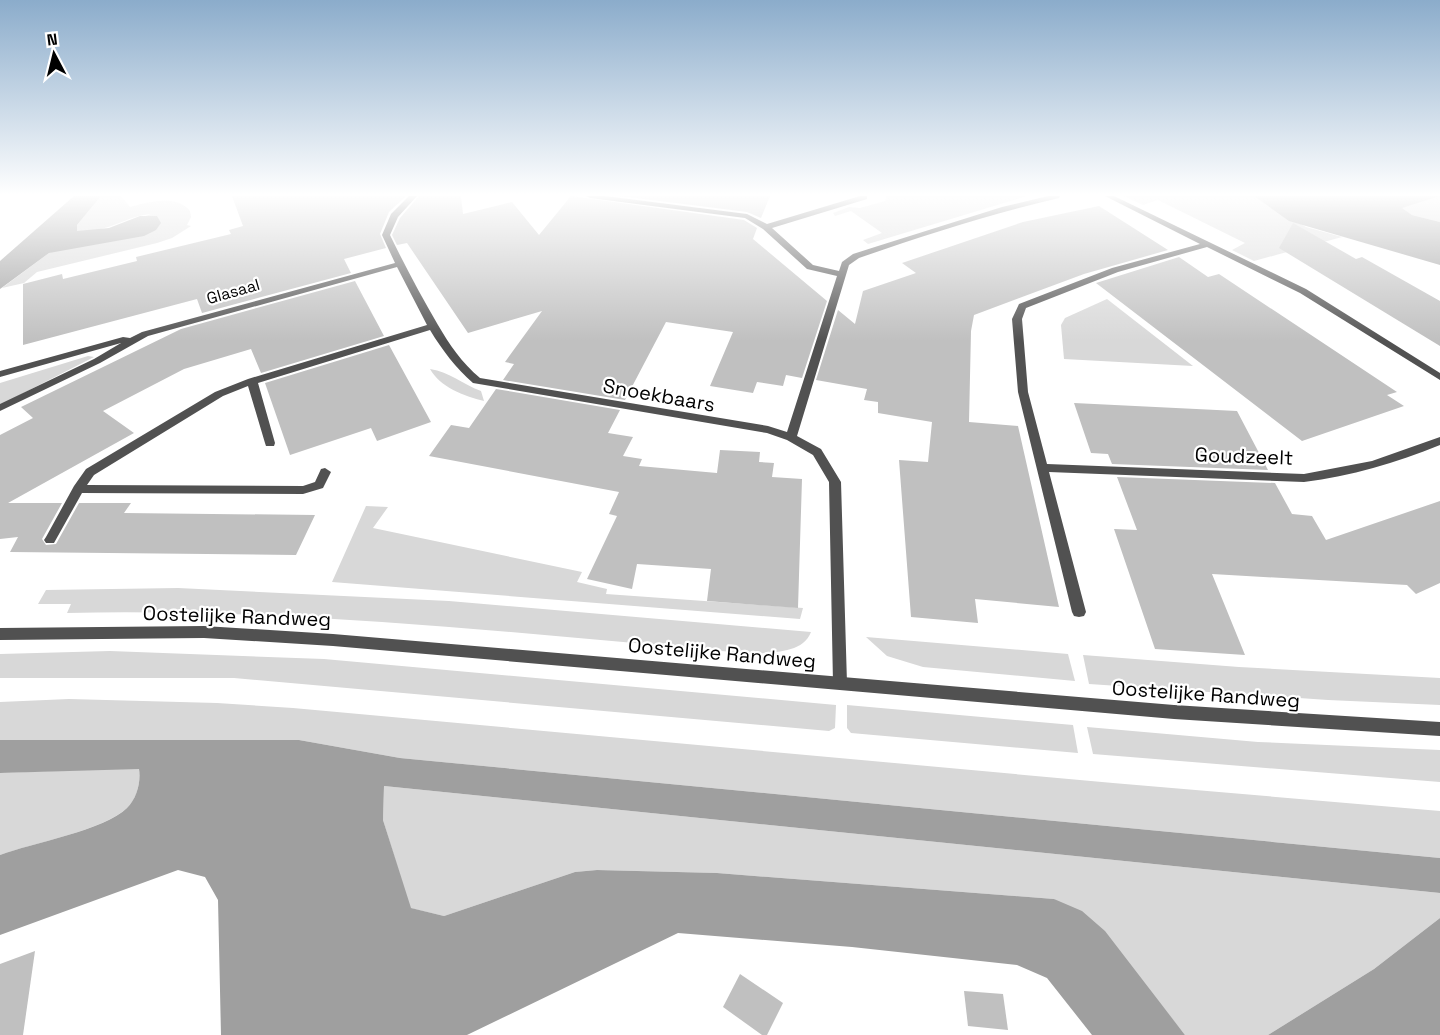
<svg xmlns="http://www.w3.org/2000/svg" width="1440" height="1035" viewBox="0 0 1440 1035" font-family="'Space Grotesk',sans-serif">
<style>
.green{fill:#d8d8d8}
.water{fill:#9f9f9f}
.building{fill:#c0c0c0}
.lines{fill:none;stroke-linecap:round;stroke-linejoin:round}
.minor{fill:#515151;fill-rule:evenodd}
.tertiary{fill:#515151;fill-rule:evenodd}
.labels{text-anchor:middle;stroke-width:4.5;stroke-linejoin:round;paint-order:stroke}
.far-street-label{font-size:16px;fill:#000;stroke:#fff}
.street-label{font-size:20px;fill:#000;stroke:#fff}
</style>
<rect width="100%" height="100%" fill="#fff"/>
<!-- green -->
<g class="green">
<path d="M101 196H121L130 207C147 202 178 194 190 211L191 217 187 225 191 226 172 238 157 243 37 272 24 283 2 288 49 253 151 214C125 216 110 233 77 231V225Z"/>
<path d="M887 196H1027L868 244 863 240 882 233 851 211 835 216 833 213 849 207 860 208 885 201Z"/>
<path d="M1124 196H1254L1306 227 1342 237 1254 261 1232 250 1245 243 1158 200 1143 205Z"/>
<path d="M1440 196V222L1412 215 1401 208Z"/>
<path d="M1107 299 1193 366 1064 359 1061 325 1065 318Z"/>
<path d="M88 356 94 357 0 405V383Z"/>
<path d="M430 369C450 372 462 384 481 391L484 401C464 396 440 387 430 369Z"/>
<path d="M366 506 388 507 373 528 582 572 577 582 607 589 606 594 803 608 800 619 332 582Z"/>
<path d="M178 588 449 601 811 632C803 653 774 652 755 654 526 634 297 608 67 613L71 604H38L46 590Z"/>
<path d="M866 637 1068 654 1075 681 923 667 887 656Z"/>
<path d="M110 651 324 659 836 705 835 728 829 731 234 678H0V654Z"/>
<path d="M1083 655 1239 667 1440 678V705L1328 700 1089 684Z"/>
<path d="M69 699 217 703 293 708 1113 783 1440 811V858L400 758 299 740H0V702Z"/>
<path d="M847 705 1073 725 1078 753 851 733 847 728Z"/>
<path d="M1087 727 1258 742 1440 750V782L1093 754Z"/>
<path d="M106 769H139C141 782 137 798 127 808 104 830 33 843 0 855V773Z"/>
<path d="M384 786 1440 893V918L1374 969 1268 1035H1185L1158 1001 1054 899 717 873 597 870 575 872 444 916 410 908 383 820Z"/>
</g>
<!-- water -->
<g class="water">
<path d="M74 196H101L77 225V231L109 228 140 216H157L161 223 156 230 144 236 49 253 0 289V261Z"/>
<path d="M1254 196H1440L1402 208 1412 215 1440 222V265L1289 221Z"/>
<path d="M0 740H299L400 758 1440 858V893L384 786 383 820 411 908 444 916 575 872 597 870 717 873 1054 899 1082 911 1105 931 1185 1035H1092L1047 978 1017 965 852 947 678 933 467 1035H221L218 900 205 877 178 870 0 935V855C32 843 105 830 127 808 137 798 141 782 139 769L0 773Z"/>
<path d="M1440 918V1035H1268L1374 969Z"/>
</g>
<!-- building -->
<g class="building">
<path d="M232 196H406L389 212 380 234 386 248 344 259 351 273 202 313 197 299 23 345V284L62 274 63 279 137 261 136 257 231 234 229 230 243 226Z"/>
<path d="M419 196H461L463 214 512 202 539 235 571 196 744 220 757 228 753 239 827 301 802 378 786 375 783 386 757 382 753 393 710 386 733 332 666 322 625 400 503 380 514 364 505 362 542 311 468 333 407 243 397 245 392 235 400 218Z"/>
<path d="M620 196H770L761 218 747 212Z"/>
<path d="M1099 206 1168 250 1084 274 974 315 971 331 969 422 1018 426 1059 607 975 599 978 623 911 617 899 460 928 462 932 422 878 413V402L864 400 867 389 816 380 838 310 855 324 863 291 916 273 902 263 1023 222Z"/>
<path d="M1293 223 1356 259 1362 257 1440 301V346L1279 248Z"/>
<path d="M1179 257 1208 277 1219 274 1397 392 1387 395 1404 406 1302 441 1096 283Z"/>
<path d="M355 281 384 336 261 373 251 349 184 369 103 411 134 433 8 503H62L42 539 46 545 56 544 79 503H131L124 513 315 515 296 555 10 552 18 537 0 539V435L33 418 21 407 181 329Z"/>
<path d="M389 345 431 422 377 441 371 428 290 455 265 383Z"/>
<path d="M496 389 620 410 608 433 633 437 623 456 642 459 639 466 717 473 720 450 760 452 759 462 774 463 772 477 802 479 798 608 707 601 711 569 637 564 632 589 587 579 617 516 609 514 619 492 429 456 451 425 469 428Z"/>
<path d="M1074 403 1237 411 1268 470 1112 464 1108 454 1091 453Z"/>
<path d="M1117 477 1275 483 1292 514 1312 516 1326 540 1440 501V583L1416 594 1407 585 1212 574 1245 655 1155 649 1114 529 1137 530Z"/>
<path d="M35 951 23 1035H0V964Z"/>
<path d="M740 974 783 1003 767 1035H762L723 1007Z"/>
<path d="M964 991 1003 994 1008 1030 968 1026Z"/>
</g>
<g class="lines">
<!-- minor -->
<g class="minor">
<path d="M409 196H417L398 217 390 235C405 266 421 296 438 325 449 344 462 363 480 378L768 426 787 432 837 276 807 269 763 229 745 218 590 198 586 196H605L747 214 767 224 860 196H867V199L772 228 813 265 839 271 842 262 853 254 878 246 1002 207 1048 196H1060L1059 198C991 214 925 235 859 258L849 265 797 436 821 449 841 482 847 683 845 687 840 689 835 687 833 683 829 482 813 455 787 440 767 433 473 383C456 368 442 350 430 330L258 383 275 443 274 446H266L265 443 248 386 223 396 94 475 87 485 303 486 315 482 321 469 325 468 331 472 323 488 303 494 82 493 54 543H46L44 540 46 537 74 486 86 469 215 392 248 379 427 325 397 267 148 336 100 363 0 411V404L94 359 121 343 0 377V371L123 337 130 338 142 332 395 263 382 235 391 214Z"/>
<path d="M1105 196H1114L1306 289 1440 373V380L1300 293 1207 247 1118 272 1026 308 1022 319 1028 392 1047 464 1304 474 1372 461 1440 437V445C1396 463 1351 476 1304 482L1049 472 1086 612 1084 616 1079 617 1074 616 1072 612 1018 392 1012 319 1019 304 1112 268 1200 244Z"/>
</g>
<!-- tertiary -->
<path class="tertiary" d="M204 626 333 634 1174 705 1440 722V736L1174 719 333 646 204 638 0 640V628Z"/>
</g>
<!-- sky -->
<linearGradient id="sky" x2="0" y2="1"><stop stop-color="#8baccb"/><stop offset="0.57" stop-color="#fff"/><stop offset="1" stop-color="#fff" stop-opacity="0"/></linearGradient>
<rect width="1440" height="341" fill="url(#sky)"/>
<g class="labels">
<!-- far-street labels -->
<g class="far-street-label">
<text transform="translate(233 291) rotate(-16)" y="6">Glasaal</text>
</g>
<!-- street labels -->
<g class="street-label">
<text transform="translate(659 395) rotate(10)" y="7">Snoekbaars</text>
<text transform="translate(1244 456) rotate(2)" y="7">Goudzeelt</text>
<text transform="translate(237 616) rotate(2)" y="7">Oostelijke Randweg</text>
<text transform="translate(722 653) rotate(5)" y="7">Oostelijke Randweg</text>
<text transform="translate(1206 694) rotate(4)" y="7">Oostelijke Randweg</text>
</g>
</g>
<!-- north arrow -->
<g transform="translate(54 54) rotate(353)" stroke="#ffffff" stroke-width="4.5" paint-order="stroke">
<path d="M0-4.5L10 22L0 15L-10 22Z" fill="#000000"/>
<text y="-9" font-size="16" font-weight="bold" text-anchor="middle" fill="#000000">N</text>
</g>
</svg>
